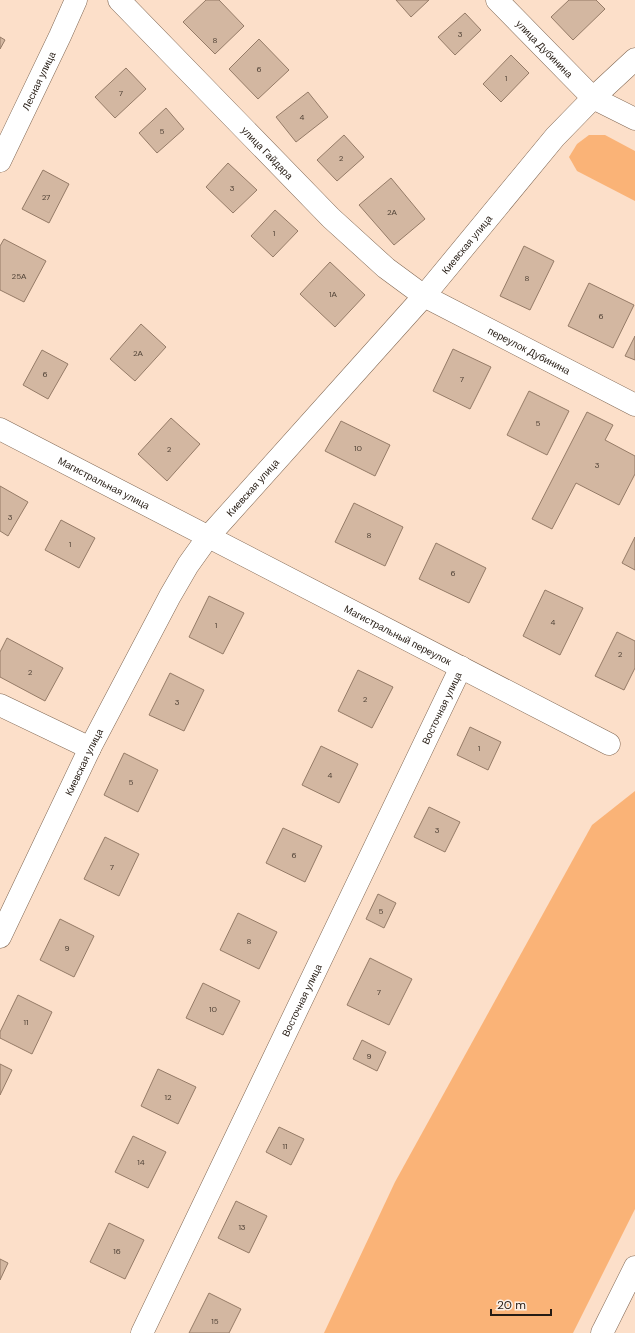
<svg xmlns="http://www.w3.org/2000/svg" width="635" height="1333" viewBox="0 0 635 1333" font-family="'DM Sans',sans-serif">
<style>
.green{fill:#fab377}
.building{fill:#d3b7a1;stroke:#957b67}
.lines{fill:none;stroke-linecap:round;stroke-linejoin:round}
.minor-casing{stroke:#816854;stroke-width:23}
.minor{stroke:#fff;stroke-width:22}
.labels{text-anchor:middle;stroke-width:3.5;stroke-linejoin:round;paint-order:stroke}
.number-label{font-size:8px;fill:#514337}
.street-label{font-size:10px;fill:#261c14;stroke:#fcf0e7}
</style>
<rect width="100%" height="100%" fill="#fcdfc9"/>
<!-- green -->
<g class="green">
<path d="M589 135H605L635 151V201L577 171 569 157 577 144Z"/>
<path d="M635 791V1209L573 1333H324L395 1182 592 825Z"/>
</g>
<!-- building -->
<g class="building">
<path d="M206 0H219L244 26 215 54 183 22Z"/>
<path d="M396 0H429L411 17Z"/>
<path d="M569 0H596L605 9 573 40 551 17Z"/>
<path d="M465 13 481 30 455 55 438 37Z"/>
<path d="M0 37 5 40 0 49Z"/>
<path d="M259 39 289 70 258 99 229 69Z"/>
<path d="M511 55 529 73 501 102 483 84Z"/>
<path d="M126 68 146 89 115 118 95 97Z"/>
<path d="M308 92 328 117 296 142 276 117Z"/>
<path d="M166 108 184 129 157 153 139 133Z"/>
<path d="M344 135 364 157 337 181 317 160Z"/>
<path d="M228 163 257 190 233 213 206 187Z"/>
<path d="M43 170 69 184 49 223 22 209Z"/>
<path d="M391 178 425 219 394 245 359 205Z"/>
<path d="M275 210 298 231 273 257 251 236Z"/>
<path d="M4 239 46 261 24 302 0 290V246Z"/>
<path d="M524 246 554 261 530 310 500 296Z"/>
<path d="M330 262 365 295 335 327 300 294Z"/>
<path d="M589 283 634 305 613 348 568 326Z"/>
<path d="M141 324 166 347 135 381 110 359Z"/>
<path d="M635 336V360L625 356Z"/>
<path d="M453 349 491 367 470 409 433 391Z"/>
<path d="M42 350 68 364 48 399 23 385Z"/>
<path d="M529 391 569 411 547 455 507 435Z"/>
<path d="M587 412 613 425 605 440 635 456V474L619 505 576 483 552 529 532 519Z"/>
<path d="M171 418 200 444 167 481 138 454Z"/>
<path d="M341 421 390 445 375 476 325 451Z"/>
<path d="M0 486 28 502 8 536 0 531Z"/>
<path d="M354 503 403 527 385 566 335 542Z"/>
<path d="M61 520 95 538 79 568 45 550Z"/>
<path d="M635 537V570L622 563Z"/>
<path d="M436 543 486 568 469 603 419 579Z"/>
<path d="M545 590 583 608 560 655 523 636Z"/>
<path d="M209 596 244 613 223 654 189 637Z"/>
<path d="M617 632 635 641V668L624 690 595 676Z"/>
<path d="M7 638 63 668 45 701 0 677V652Z"/>
<path d="M358 670 393 687 372 728 338 711Z"/>
<path d="M170 673 204 690 184 731 149 715Z"/>
<path d="M470 727 501 742 488 770 457 755Z"/>
<path d="M321 746 358 764 339 803 302 785Z"/>
<path d="M124 753 158 770 138 812 104 795Z"/>
<path d="M429 807 460 822 445 852 414 837Z"/>
<path d="M283 828 322 846 305 882 266 863Z"/>
<path d="M105 837 139 854 119 896 84 879Z"/>
<path d="M378 894 396 903 384 928 366 919Z"/>
<path d="M238 913 277 932 259 969 220 950Z"/>
<path d="M60 919 94 936 74 977 40 960Z"/>
<path d="M370 958 412 979 389 1025 347 1005Z"/>
<path d="M203 983 240 1001 223 1035 186 1018Z"/>
<path d="M18 995 52 1012 32 1054 0 1038V1032Z"/>
<path d="M362 1040 386 1052 377 1071 353 1059Z"/>
<path d="M0 1064 12 1070 0 1095Z"/>
<path d="M158 1069 196 1087 178 1124 141 1106Z"/>
<path d="M279 1127 304 1139 291 1165 266 1152Z"/>
<path d="M133 1136 166 1152 148 1188 115 1172Z"/>
<path d="M236 1201 267 1216 249 1253 218 1238Z"/>
<path d="M109 1223 144 1240 125 1279 90 1262Z"/>
<path d="M0 1259 8 1263 0 1280Z"/>
<path d="M209 1293 241 1309 229 1333H189Z"/>
</g>
<g class="lines">
<!-- minor casing -->
<g class="minor-casing">
<g id="minor">
<path id="s1" d="M119 0 331 218 386 268 424 296 635 405"/>
<path id="s2" d="M497 0 593 98 635 119"/>
<path id="s3" d="M0 161 60 36 76 0"/>
<path id="s4" d="M0 429 609 744"/>
<path d="M0 705 90 748"/>
<path id="s5" d="M0 937 90 748 170 596 188 565 208 537 424 296 555 137 593 98 635 59"/>
<path id="s6" d="M142 1333 461 667"/>
<path d="M602 1333 635 1267"/>
</g>
</g>
<!-- minor -->
<use href="#minor" class="minor"/>
</g>
<g class="labels">
<!-- number labels -->
<g class="number-label">
<text x="460" y="37">3</text>
<text x="215" y="43">8</text>
<text x="259" y="72">6</text>
<text x="506" y="81">1</text>
<text x="121" y="96">7</text>
<text x="302" y="120">4</text>
<text x="162" y="134">5</text>
<text x="341" y="161">2</text>
<text x="232" y="191">3</text>
<text x="46" y="200">27</text>
<text x="392" y="215">2А</text>
<text x="274" y="236">1</text>
<text x="19" y="279">25А</text>
<text x="527" y="281">8</text>
<text x="333" y="297">1А</text>
<text x="601" y="319">6</text>
<text x="138" y="356">2А</text>
<text x="45" y="377">6</text>
<text x="462" y="382">7</text>
<text x="538" y="426">5</text>
<text x="358" y="451">10</text>
<text x="169" y="452">2</text>
<text x="597" y="468">3</text>
<text x="10" y="520">3</text>
<text x="369" y="538">8</text>
<text x="70" y="547">1</text>
<text x="453" y="576">6</text>
<text x="553" y="625">4</text>
<text x="216" y="628">1</text>
<text x="620" y="657">2</text>
<text x="30" y="675">2</text>
<text x="365" y="702">2</text>
<text x="177" y="705">3</text>
<text x="479" y="751">1</text>
<text x="330" y="778">4</text>
<text x="131" y="785">5</text>
<text x="437" y="833">3</text>
<text x="294" y="858">6</text>
<text x="112" y="870">7</text>
<text x="381" y="914">5</text>
<text x="249" y="944">8</text>
<text x="67" y="951">9</text>
<text x="379" y="995">7</text>
<text x="213" y="1012">10</text>
<text x="26" y="1025">11</text>
<text x="369" y="1059">9</text>
<text x="168" y="1100">12</text>
<text x="285" y="1149">11</text>
<text x="141" y="1165">14</text>
<text x="242" y="1230">13</text>
<text x="117" y="1254">16</text>
<text x="215" y="1324">15</text>
</g>
<!-- street labels -->
<g class="street-label">
<text dy="4" stroke="none"><textPath href="#s2" startOffset="68">улица Дубинина</textPath></text>
<text dy="4" stroke="none"><textPath href="#s3" startOffset="89">Лесная улица</textPath></text>
<text dy="4" stroke="none"><textPath href="#s1" startOffset="213">улица Гайдара</textPath></text>
<text dy="4" stroke="none"><textPath href="#s5" startOffset="842">Киевская улица</textPath></text>
<text dy="4" stroke="none"><textPath href="#s1" startOffset="544">переулок Дубинина</textPath></text>
<text dy="4" stroke="none"><textPath href="#s4" startOffset="117">Магистральная улица</textPath></text>
<text dy="4" stroke="none"><textPath href="#s5" startOffset="518">Киевская улица</textPath></text>
<text dy="4" stroke="none"><textPath href="#s4" startOffset="448">Магистральный переулок</textPath></text>
<text dy="4" stroke="none"><textPath href="#s6" startOffset="693">Восточная улица</textPath></text>
<text dy="4" stroke="none"><textPath href="#s5" startOffset="194">Киевская улица</textPath></text>
<text dy="4" stroke="none"><textPath href="#s6" startOffset="369">Восточная улица</textPath></text>
</g>
</g>
<!-- scale -->
<path d="M491 1309v6h60v-6" fill="none" stroke="#261c14" stroke-width="2"/>
<text x="497" y="1309" font-size="12" fill="#261c14" stroke="#fcf0e7" stroke-width="3" paint-order="stroke">20 m</text>
</svg>
